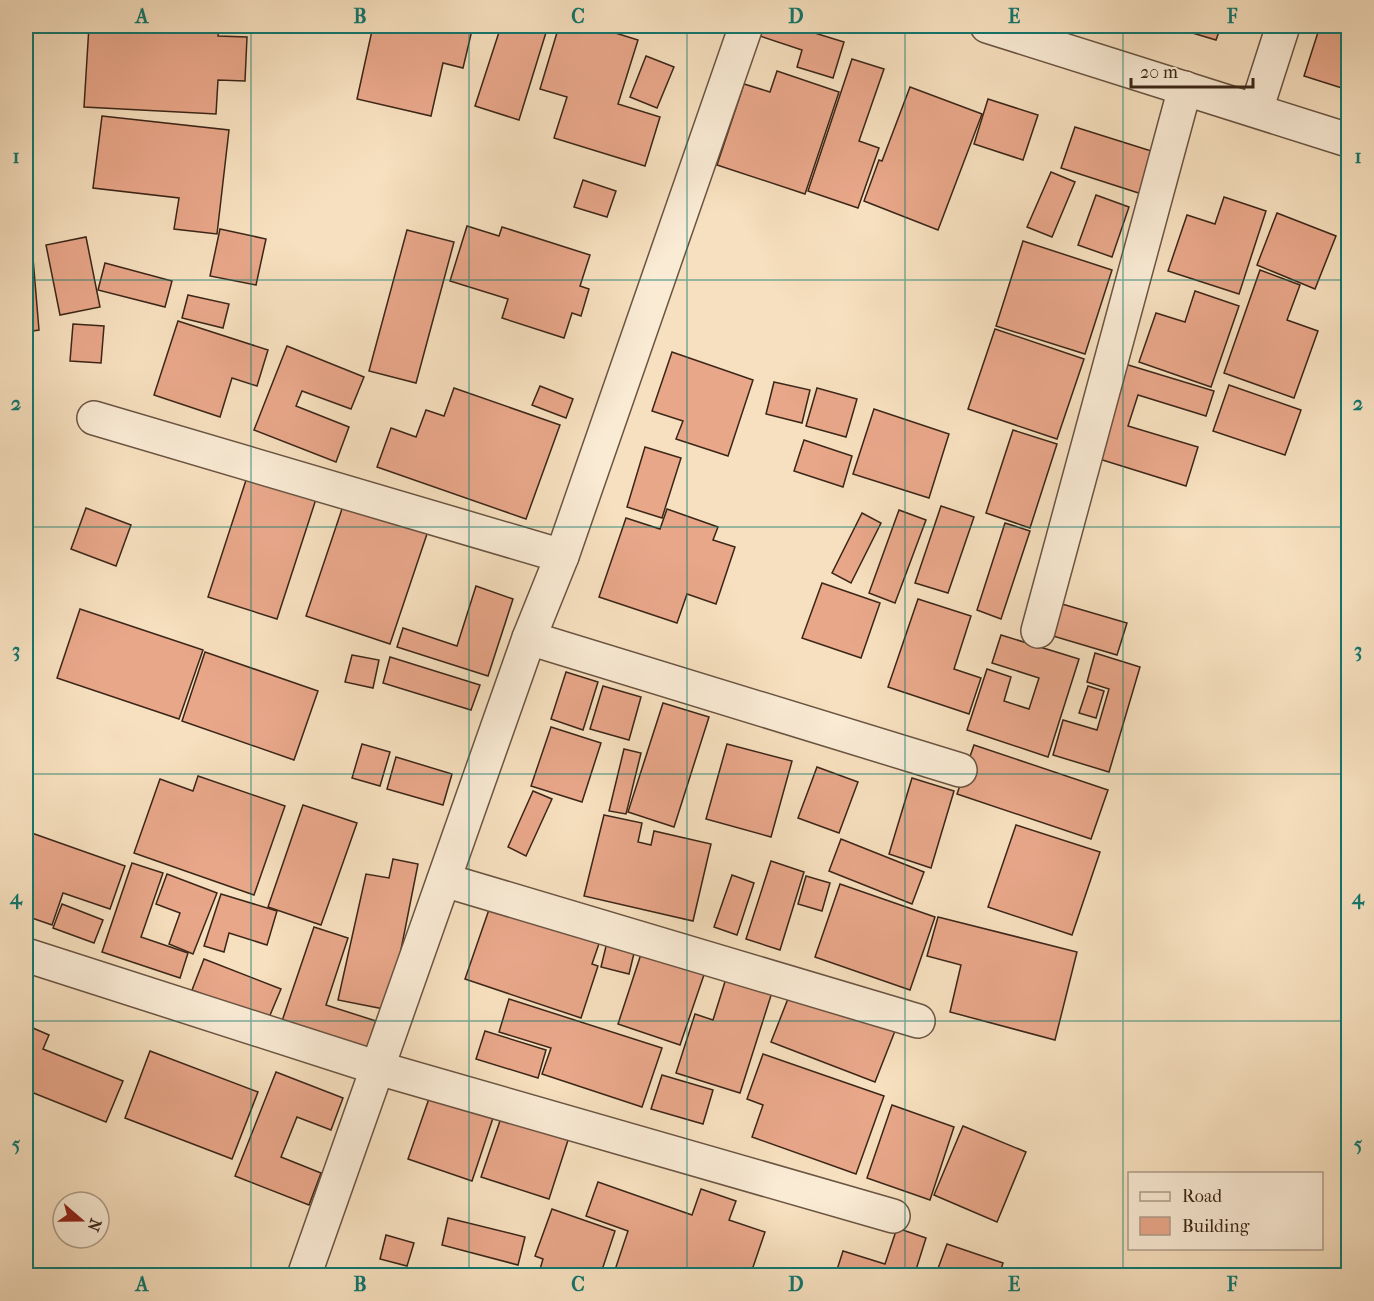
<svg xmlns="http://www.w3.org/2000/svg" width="1374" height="1301" viewBox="0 0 1374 1301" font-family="'IM FELL French Canon',serif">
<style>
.building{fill:#e9a78a;stroke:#3b2618;stroke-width:1.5}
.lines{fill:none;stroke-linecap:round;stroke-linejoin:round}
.minor-casing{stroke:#6a5442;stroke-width:36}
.minor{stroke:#faebd5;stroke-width:33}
.grid{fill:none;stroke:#0f766e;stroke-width:1.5;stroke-opacity:0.55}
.neatline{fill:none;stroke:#0f766e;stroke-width:2}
.grid-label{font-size:20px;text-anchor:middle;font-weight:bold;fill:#0f766e}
</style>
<rect width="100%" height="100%" fill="#f7e0bf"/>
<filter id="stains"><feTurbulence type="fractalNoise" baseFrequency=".00333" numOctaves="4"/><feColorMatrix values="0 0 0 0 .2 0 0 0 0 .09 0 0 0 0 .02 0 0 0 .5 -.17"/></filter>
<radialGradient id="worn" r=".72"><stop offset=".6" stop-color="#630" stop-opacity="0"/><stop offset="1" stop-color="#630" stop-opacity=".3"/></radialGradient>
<!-- building -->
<g class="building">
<path d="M89 26H219L218 36 247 37 245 81 218 80 216 114 84 107Z"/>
<path d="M373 26H473L463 68 443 63 431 116 357 99Z"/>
<path d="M501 26H548L519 120 475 106Z"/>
<path d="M559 26H593L638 40 618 104 660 117 645 166 554 138 567 97 540 89Z"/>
<path d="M763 26H792L844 42 833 78 797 67 802 50 760 36Z"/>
<path d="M1169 26H1221L1216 40Z"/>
<path d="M1320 26H1335L1348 30V90L1304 76Z"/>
<path d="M646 56 674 67 657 108 630 97Z"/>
<path d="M852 59 884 69 859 141 879 148 858 208 808 191Z"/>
<path d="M777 71 839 92 805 194 717 165 744 84 770 92Z"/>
<path d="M910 87 982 114 938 230 864 201 879 160 882 161Z"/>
<path d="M988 99 1038 115 1023 160 974 144Z"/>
<path d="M102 116 229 130 217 234 174 229 179 198 93 188Z"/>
<path d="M1075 127 1164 155 1151 197 1061 168Z"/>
<path d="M1051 172 1075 182 1052 237 1027 227Z"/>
<path d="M583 180 616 191 607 217 574 207Z"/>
<path d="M1096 195 1129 207 1112 257 1078 245Z"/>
<path d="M1224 197 1266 211 1239 294 1168 271 1187 215 1215 224Z"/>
<path d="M1277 213 1336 236 1315 289 1257 265Z"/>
<path d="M467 226 499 236 502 227 590 255 580 286 589 289 581 316 572 313 564 338 502 318 508 299 450 281Z"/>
<path d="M220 229 266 239 256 285 210 276Z"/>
<path d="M407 230 454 242 416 383 369 371Z"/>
<path d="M86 237 100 307 60 315 46 245Z"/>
<path d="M1023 241 1112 270 1085 354 996 326Z"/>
<path d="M26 246H32L39 330 26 332Z"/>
<path d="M105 263 172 281 165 307 98 290Z"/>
<path d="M1260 270 1300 285 1287 320 1318 331 1294 398 1224 373Z"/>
<path d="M1195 291 1239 306 1211 387 1139 362 1156 313 1185 322Z"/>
<path d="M188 295 229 304 223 328 182 318Z"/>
<path d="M178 321 268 350 257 386 232 378 220 417 154 395Z"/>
<path d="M73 324 104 326 101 363 70 361Z"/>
<path d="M995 329 1084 359 1057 439 968 409Z"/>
<path d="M287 346 364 377 351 409 302 391 296 406 349 427 336 462 254 430Z"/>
<path d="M672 352 753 380 728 456 676 439 683 421 652 411Z"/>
<path d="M1125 364 1214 391 1206 416 1138 395 1128 426 1198 447 1186 486 1096 458Z"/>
<path d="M774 382 810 390 802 423 766 414Z"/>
<path d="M1229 385 1301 410 1285 455 1213 431Z"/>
<path d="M540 386 573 399 566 418 532 405Z"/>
<path d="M454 388 560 425 526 519 377 467 391 428 416 437 426 410 444 416Z"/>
<path d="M817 388 857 399 846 437 806 426Z"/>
<path d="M874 409 949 434 929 498 853 474Z"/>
<path d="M1013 430 1057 444 1030 528 986 513Z"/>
<path d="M804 440 852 456 843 487 794 471Z"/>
<path d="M645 447 681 458 662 518 627 507Z"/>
<path d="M248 474 317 496 277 619 208 597Z"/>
<path d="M345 500 429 528 390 644 306 616Z"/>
<path d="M941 506 974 517 948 593 915 583Z"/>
<path d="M86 508 131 525 116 566 71 549Z"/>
<path d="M667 509 718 527 713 540 735 547 716 604 687 594 677 623 599 597 626 518 660 529Z"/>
<path d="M899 510 926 520 895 603 869 593Z"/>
<path d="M862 513 881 523 851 583 832 573Z"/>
<path d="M1005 523 1030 531 1001 619 977 610Z"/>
<path d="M822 583 880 603 861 658 802 638Z"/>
<path d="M476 586 513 599 488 676 397 647 403 628 457 646Z"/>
<path d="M918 599 971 616 954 669 981 678 969 714 888 687Z"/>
<path d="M1062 604 1127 623 1117 655 1053 636Z"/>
<path d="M80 609 203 650 179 719 57 678Z"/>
<path d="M1001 635 1079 659 1048 757 967 730 987 669 1011 677 1004 701 1029 709 1039 678 992 663Z"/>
<path d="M205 652 318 691 294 760 182 721Z"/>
<path d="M1095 653 1140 667 1109 772 1053 755 1063 720 1097 730 1109 689 1087 682Z"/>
<path d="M352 655 379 660 373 688 345 682Z"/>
<path d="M390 657 480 685 471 710 383 683Z"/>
<path d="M566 672 598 682 583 730 551 719Z"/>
<path d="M603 686 641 697 629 740 590 729Z"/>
<path d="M1088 686 1104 691 1096 718 1079 713Z"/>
<path d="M663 703 709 717 674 827 628 812Z"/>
<path d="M551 727 601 743 582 802 531 786Z"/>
<path d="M362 744 390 752 380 786 352 778Z"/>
<path d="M727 744 792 761 771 837 706 819Z"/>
<path d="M974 745 1108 790 1091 839 957 794Z"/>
<path d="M624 749 641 753 626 814 609 811Z"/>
<path d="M396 757 452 774 443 805 387 789Z"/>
<path d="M817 767 858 782 839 833 798 818Z"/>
<path d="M198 776 285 806 254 895 134 853 160 779 193 791Z"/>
<path d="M912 778 954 791 931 868 889 854Z"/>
<path d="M533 791 552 799 526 856 508 847Z"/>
<path d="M303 805 357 823 321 925 268 907Z"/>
<path d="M604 815 642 823 638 842 651 845 654 831 711 844 693 921 584 896Z"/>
<path d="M1016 825 1100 852 1072 935 988 907Z"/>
<path d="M26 831 125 866 110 909 63 893 52 925 26 916Z"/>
<path d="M841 839 924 872 912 904 829 871Z"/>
<path d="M393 859 418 864 389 1010 338 1000 366 874 389 878Z"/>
<path d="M771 861 804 872 780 950 746 939Z"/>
<path d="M132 863 163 873 141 937 188 953 180 978 102 952Z"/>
<path d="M167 874 217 893 193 954 169 944 180 913 156 904Z"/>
<path d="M732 875 754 883 737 935 714 927Z"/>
<path d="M806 876 830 883 822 911 798 904Z"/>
<path d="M840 884 935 917 910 990 815 957Z"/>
<path d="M221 894 277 911 267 945 229 933 224 952 204 946Z"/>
<path d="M493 898 602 935 592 964 598 966 581 1018 465 979Z"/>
<path d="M62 904 103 920 94 943 53 928Z"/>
<path d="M938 917 1077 952 1055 1040 950 1012 961 965 927 956Z"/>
<path d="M314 927 348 938 326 1005 376 1021 365 1053 281 1024Z"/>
<path d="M608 938 636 945 629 974 601 967Z"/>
<path d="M644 945 707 966 680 1045 618 1024Z"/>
<path d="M204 959 281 989 268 1020 192 990Z"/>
<path d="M728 972 774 986 740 1093 676 1073 695 1014 713 1020Z"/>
<path d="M791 991 895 1031 875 1082 771 1042Z"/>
<path d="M509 999 662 1048 642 1107 542 1074 551 1048 499 1032Z"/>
<path d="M26 1025 49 1035 43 1049 123 1081 106 1122 26 1090Z"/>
<path d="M485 1031 546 1050 538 1078 476 1059Z"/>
<path d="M150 1051 258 1092 232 1159 125 1118Z"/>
<path d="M763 1054 884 1096 856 1174 752 1137 763 1105 747 1099Z"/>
<path d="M276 1072 343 1098 331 1130 297 1117 281 1157 321 1173 309 1205 235 1176Z"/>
<path d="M662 1075 713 1090 703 1124 651 1109Z"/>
<path d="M433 1087 496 1109 472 1181 408 1159Z"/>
<path d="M892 1105 954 1127 930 1200 867 1178Z"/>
<path d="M504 1109 571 1131 549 1199 481 1177Z"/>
<path d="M963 1126 1026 1152 997 1222 934 1195Z"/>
<path d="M598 1182 692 1215 701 1189 736 1201 729 1220 765 1232 750 1276H613L628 1231 586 1216Z"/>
<path d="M552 1209 615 1231 600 1276H538L543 1259 535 1256Z"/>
<path d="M448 1218 525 1237 518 1265 442 1245Z"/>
<path d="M897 1228 926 1238 914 1276H835L843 1251 885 1264Z"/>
<path d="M386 1235 414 1243 407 1266 380 1259Z"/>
<path d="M947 1244 1003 1263 999 1276H917L919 1268 936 1274Z"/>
</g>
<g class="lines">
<!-- minor casing -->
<g class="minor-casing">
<g id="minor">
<path d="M987 26 1348 140"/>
<path d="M1256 110 1283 26"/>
<path d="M94 418 562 556"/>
<path d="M1038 631 1185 88"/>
<path d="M529 638 960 770"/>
<path d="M444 880 918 1021"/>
<path d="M26 955 378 1068 893 1216"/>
<path d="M304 1276 529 638 562 556 746 26"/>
</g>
</g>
<!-- minor -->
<use href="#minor" class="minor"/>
</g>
<!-- grid -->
<path class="grid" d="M251 26V1276M469 26V1276M687 26V1276M905 26V1276M1123 26V1276M26 280H1348M26 527H1348M26 774H1348M26 1021H1348"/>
<!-- margin -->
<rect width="1374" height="1301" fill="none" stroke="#f7e0bf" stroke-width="66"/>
<!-- legend -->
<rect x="1128" y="1172" width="195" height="78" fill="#faebd5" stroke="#ae9c89" stroke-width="1.5"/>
<rect x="1140" y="1192" width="30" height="9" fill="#faebd5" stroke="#ae9c89" stroke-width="1.5"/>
<text x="1182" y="1202" font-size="18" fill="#3b2618">Road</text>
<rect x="1140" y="1217" width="30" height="18" fill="#e9a78a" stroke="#ae9c89" stroke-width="1.5"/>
<text x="1182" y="1232" font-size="18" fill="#3b2618">Building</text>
<!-- north arrow -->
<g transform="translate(81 1220) rotate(110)"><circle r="28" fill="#faebd5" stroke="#ae9c89" stroke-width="1.5"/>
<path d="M0-4.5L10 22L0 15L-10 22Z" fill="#8f2418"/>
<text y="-9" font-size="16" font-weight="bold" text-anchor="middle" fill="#3b2618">N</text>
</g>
<!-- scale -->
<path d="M1131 78v9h122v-9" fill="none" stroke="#3b2618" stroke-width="3"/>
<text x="1140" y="78" font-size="18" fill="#3b2618" stroke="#faebd5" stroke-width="4.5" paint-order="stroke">20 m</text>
<rect x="33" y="33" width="1308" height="1235" class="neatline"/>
<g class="grid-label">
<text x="142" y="23">A</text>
<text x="360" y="23">B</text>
<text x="578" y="23">C</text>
<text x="796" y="23">D</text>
<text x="1014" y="23">E</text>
<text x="1232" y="23">F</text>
<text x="16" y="163">1</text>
<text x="1358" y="163">1</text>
<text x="16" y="410">2</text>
<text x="1358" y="410">2</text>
<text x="16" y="657">3</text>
<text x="1358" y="657">3</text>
<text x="16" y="904">4</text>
<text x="1358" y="904">4</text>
<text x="16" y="1151">5</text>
<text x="1358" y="1151">5</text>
<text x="142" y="1291">A</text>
<text x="360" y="1291">B</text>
<text x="578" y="1291">C</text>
<text x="796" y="1291">D</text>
<text x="1014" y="1291">E</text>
<text x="1232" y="1291">F</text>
</g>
<rect width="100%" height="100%" filter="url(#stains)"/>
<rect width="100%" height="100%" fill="url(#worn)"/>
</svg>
